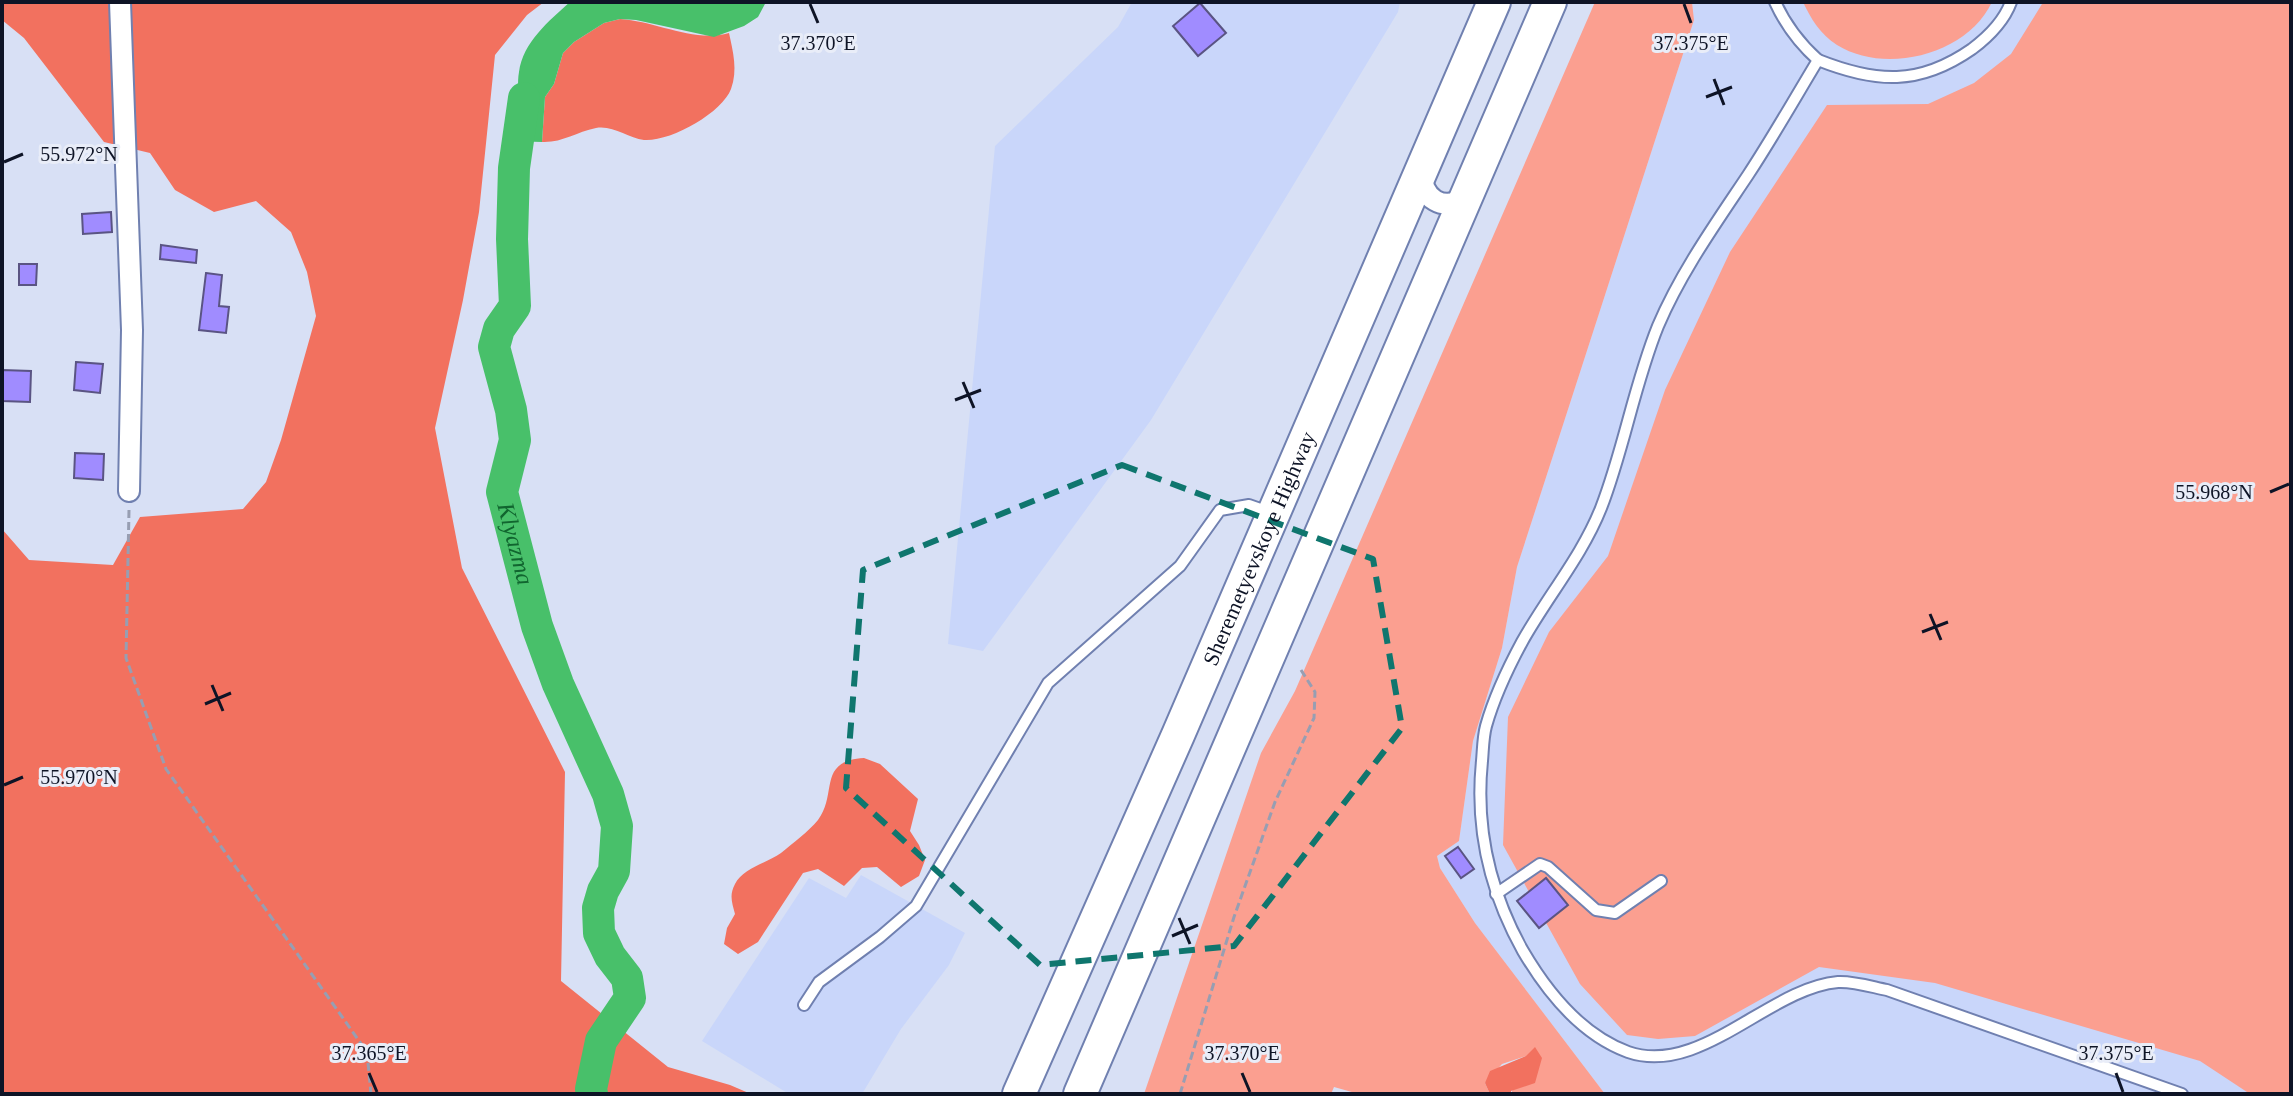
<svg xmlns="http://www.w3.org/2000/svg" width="2293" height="1096" viewBox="0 0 2293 1096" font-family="'Times New Roman',serif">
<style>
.built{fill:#c9d6fa}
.green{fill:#fb9f90}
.forest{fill:#f2715f}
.water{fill:#48c06a}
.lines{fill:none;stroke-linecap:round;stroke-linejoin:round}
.river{stroke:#48c06a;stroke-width:32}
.building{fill:#a08cff;stroke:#5a5483;stroke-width:2}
.lane-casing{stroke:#7080b0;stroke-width:14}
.street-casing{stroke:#7080b0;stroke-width:24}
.primary-casing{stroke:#7080b0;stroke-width:36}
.path{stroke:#979eb2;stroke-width:3;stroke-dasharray:8 4;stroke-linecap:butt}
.lane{stroke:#fff;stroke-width:10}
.street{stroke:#fff;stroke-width:20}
.primary{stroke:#fff;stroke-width:32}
.marked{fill:none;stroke:#0f766e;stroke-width:6;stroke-dasharray:16 10;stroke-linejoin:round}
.ticks{fill:none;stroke:#0e1426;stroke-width:3}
.labels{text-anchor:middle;stroke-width:6;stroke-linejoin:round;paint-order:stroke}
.street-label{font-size:22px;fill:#0e1426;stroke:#e9edf8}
.water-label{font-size:24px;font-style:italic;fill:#11652f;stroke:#e9edf8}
.ticks-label{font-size:20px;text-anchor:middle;fill:#0e1426;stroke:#e9edf8;stroke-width:6;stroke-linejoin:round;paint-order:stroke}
</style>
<rect width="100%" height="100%" fill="#d8e0f5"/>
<!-- built -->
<g class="built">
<path d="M1132 2H1400L1398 12 1151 420 983 651 948 644 995 146 1118 27Z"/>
<path d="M1692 2H2291V1094H1605L1475 923 1440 868 1437 856 1459 841 1473 741 1502 648 1517 567 1694 20Z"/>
<path d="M861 875 965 933 949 965 901 1029 862 1094H789L702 1041 809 878 846 898Z"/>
</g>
<!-- green -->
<g class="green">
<path d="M1595 2H1692L1694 20 1517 567 1502 648 1473 741 1459 841 1437 856 1440 868 1475 923 1605 1094H1511L1526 1056 1502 1064 1485 1083 1490 1094H1359L1334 1087 1331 1094H1144L1261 753 1295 691Z"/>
<path d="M1803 2H1992C1967 55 1885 75 1837 45 1820 34 1811 19 1803 2Z"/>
<path d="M2049 2H2291V1094H2250L2200 1061 1935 983 1819 967 1695 1036 1658 1039 1627 1035 1580 984 1503 845 1508 717 1549 632 1608 556 1665 390 1730 252 1827 105 1928 104 1974 83 2011 54 2042 4Z"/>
</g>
<!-- forest -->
<g class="forest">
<path d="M2 2H544L527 15 495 55 479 212 463 300 435 428 462 568 565 772 561 981 668 1067 730 1085 751 1094H2V529L29 560 113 565 140 517 243 509 266 482 281 440 316 316 307 272 291 232 256 201 214 212 175 190 150 153 104 142 24 38 2 20Z"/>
<path d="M620 19C656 21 693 43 729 33 733 52 738 70 731 89 722 113 670 142 644 140 628 138 613 125 596 128 576 132 562 143 542 142L545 97 554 84 563 53 574 42 604 23Z"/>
<path d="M864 758 880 764 918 799 910 831 919 845 925 860 919 876 901 887 877 867 862 868 844 886 818 869 803 873 758 942 738 954 724 944 727 928 735 914C732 903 729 895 735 884 743 868 767 863 781 853 792 844 809 831 818 820 838 793 817 761 864 758Z"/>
<path d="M1535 1047 1542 1058 1535 1083 1511 1091V1094H1490L1485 1083 1490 1071 1526 1056Z"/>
</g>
<!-- water -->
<path class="water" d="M570 2H766L758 17 744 26 714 37 636 20 620 19 604 23 574 42 563 53 554 84 545 97 542 142 508 141C510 128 515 116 517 104 519 93 517 83 519 72 523 42 549 21 570 2Z"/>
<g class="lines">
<!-- river -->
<path class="river" id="s1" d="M524 98 514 168 512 239 515 306 499 329 494 347 511 410 515 440 502 492 537 626 558 684 608 794 617 826 614 871 603 891 598 908 599 933 610 956 627 978 630 998 601 1041 591 1089 592 1094"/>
</g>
<!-- building -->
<g class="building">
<path d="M1200 3 1226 33 1198 56 1173 26Z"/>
<path d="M111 212 112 232 83 234 82 214Z"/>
<path d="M161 245 197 250 196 263 160 259Z"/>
<path d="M19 264H37L36 285H19Z"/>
<path d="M206 273 222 275 219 306 229 307 226 333 199 330Z"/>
<path d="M76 362 103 364 100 393 74 390Z"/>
<path d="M2 370 31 371 30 402 2 401Z"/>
<path d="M75 453 104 454 103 480 74 478Z"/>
<path d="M1458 847 1474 869 1461 878 1445 856Z"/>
<path d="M1546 878 1568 905 1539 928 1517 901Z"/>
</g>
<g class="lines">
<!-- lane casing -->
<g class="lane-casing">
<g id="lane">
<path d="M1775 2C1786 26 1799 43 1818 60"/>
<path d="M2011 2C2004 21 1988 37 1972 49 1919 86 1876 83 1818 60 1795 98 1773 137 1748 175 1716 223 1681 272 1658 326 1634 385 1624 449 1601 508 1582 556 1547 597 1522 642 1508 668 1494 698 1486 726 1483 737 1483 750 1482 761 1475 829 1490 892 1523 951 1547 992 1582 1035 1628 1052 1700 1077 1769 988 1838 982 1853 981 1872 987 1887 990L2182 1094"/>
<path d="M1496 894 1540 864 1548 867 1596 910 1615 913 1661 881"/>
<path d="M804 1005 819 982 880 937 916 906 1048 683 1180 566 1220 510 1249 505 1269 512"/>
</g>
</g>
<!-- street casing -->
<g class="street-casing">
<g id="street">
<path d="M120 2 132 330 129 491"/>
<path d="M1422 170C1419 198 1445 215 1467 195"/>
</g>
</g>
<!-- primary casing -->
<g class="primary-casing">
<g id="primary">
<path id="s2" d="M1019 1094 1178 735 1494 2"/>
<path d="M1080 1094 1550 2"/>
</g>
</g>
<!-- path -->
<g class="path">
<path d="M129 510 126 658 166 769 367 1052 371 1094"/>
<path d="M1180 1094 1234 917 1275 802 1314 718 1315 692 1301 670"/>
</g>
<!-- lane -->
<use href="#lane" class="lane"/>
<!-- street -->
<use href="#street" class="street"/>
<!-- primary -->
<use href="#primary" class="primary"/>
</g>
<!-- marked area -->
<path class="marked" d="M1122 465 1373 559 1402 728 1234 946 1040 965 846 788 863 570Z"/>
<!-- ticks -->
<path class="ticks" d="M810 4 818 23M1684 4 1691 23M1714 79 1724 105M1706 97 1732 87M4 162 23 154M963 382 974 408M955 400 981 390M2270 492 2289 484M1930 614 1941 640M1922 632 1948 622M212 685 223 711M205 704 231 693M4 785 23 777M1179 918 1190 944M1172 936 1198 925M369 1073 377 1092M1242 1073 1250 1092M2116 1073 2123 1092"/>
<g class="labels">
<!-- street labels -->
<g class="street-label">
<text dy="8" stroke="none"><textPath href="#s2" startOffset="596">Sheremetyevskoye Highway</textPath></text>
</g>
<!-- water labels -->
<g class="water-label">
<text dy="8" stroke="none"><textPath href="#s1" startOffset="458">Klyazma</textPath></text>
</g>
</g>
<g class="ticks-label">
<text x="818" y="50">37.370°E</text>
<text x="1691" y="50">37.375°E</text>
<text x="79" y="161">55.972°N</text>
<text x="2214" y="499">55.968°N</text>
<text x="79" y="784">55.970°N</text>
<text x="369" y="1060">37.365°E</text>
<text x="1242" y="1060">37.370°E</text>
<text x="2116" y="1060">37.375°E</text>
</g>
<!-- border -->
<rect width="2293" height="1096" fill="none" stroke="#0e1426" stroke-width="8"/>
</svg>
